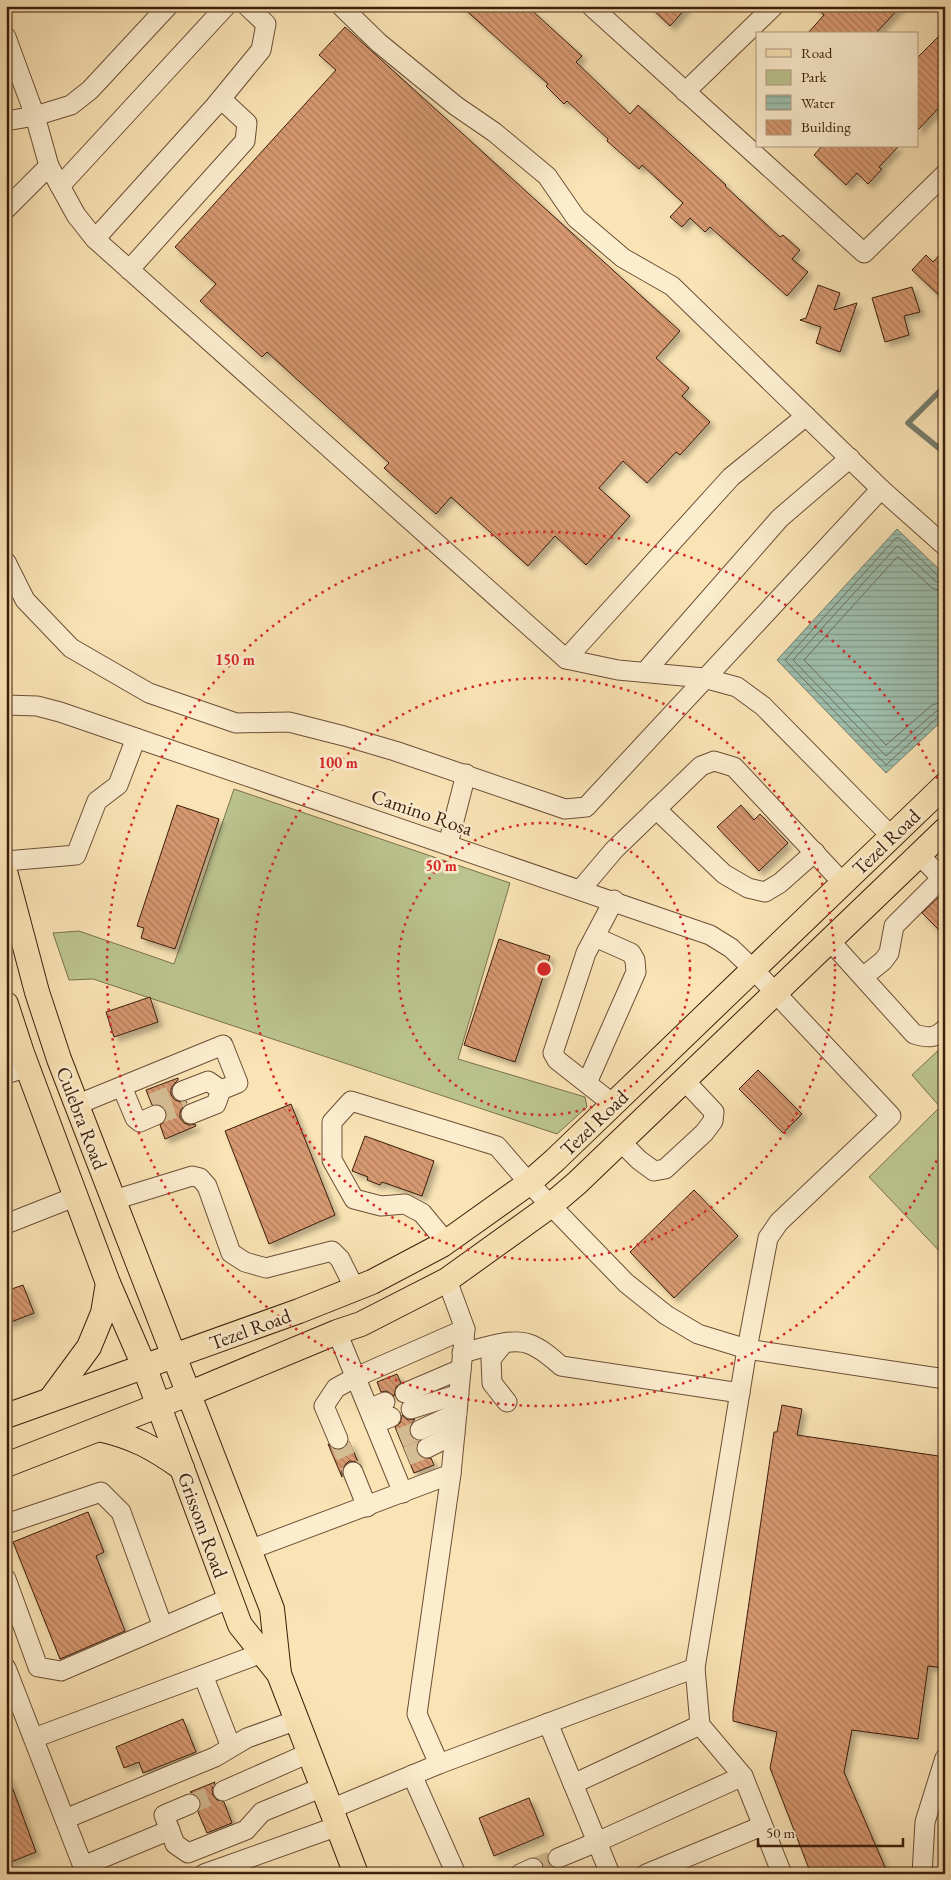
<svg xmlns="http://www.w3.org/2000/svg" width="951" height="1880" viewBox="0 0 951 1880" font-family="'EB Garamond',serif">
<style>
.green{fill:#bcc58f;stroke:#7c714e}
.water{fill:url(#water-rules);stroke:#777e6d}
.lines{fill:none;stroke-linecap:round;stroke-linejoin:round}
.shore{stroke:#6d6e5d;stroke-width:1}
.stream{stroke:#777e6d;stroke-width:5.5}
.building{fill:url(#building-back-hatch);stroke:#3c1d0c;filter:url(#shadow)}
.minor-tunnel{stroke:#d4bc93;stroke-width:19;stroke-dasharray:19 9;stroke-linecap:butt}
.minor-casing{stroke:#6c4f36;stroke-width:21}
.major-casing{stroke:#3c1d0c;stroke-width:26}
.minor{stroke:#fcedcf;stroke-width:19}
.major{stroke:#fae4b5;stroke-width:24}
.ring{fill:none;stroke:#d62828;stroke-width:2.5;stroke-dasharray:2.5 5}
.labels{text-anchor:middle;stroke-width:5;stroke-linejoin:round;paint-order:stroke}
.street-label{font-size:20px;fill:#3c1d0c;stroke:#fcedcf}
.centre{fill:#d62828;stroke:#fcedcf;stroke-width:2.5}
.ring-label{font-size:15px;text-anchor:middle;font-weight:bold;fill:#d62828;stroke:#fcedcf;stroke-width:5;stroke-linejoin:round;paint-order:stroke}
</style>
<defs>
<pattern id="water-rules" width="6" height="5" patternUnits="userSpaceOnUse" patternTransform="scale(1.25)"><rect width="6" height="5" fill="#9ebfae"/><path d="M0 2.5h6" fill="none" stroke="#829b8c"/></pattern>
<pattern id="building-back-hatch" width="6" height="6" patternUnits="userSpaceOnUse" patternTransform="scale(1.25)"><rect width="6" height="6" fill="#d79971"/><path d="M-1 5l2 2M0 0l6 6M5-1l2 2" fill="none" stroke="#b07c5b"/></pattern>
<filter id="shadow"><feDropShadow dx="4.5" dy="4.5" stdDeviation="2.5" flood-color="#0004"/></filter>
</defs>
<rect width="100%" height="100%" fill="#fae4b5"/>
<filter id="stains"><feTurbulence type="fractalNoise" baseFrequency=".004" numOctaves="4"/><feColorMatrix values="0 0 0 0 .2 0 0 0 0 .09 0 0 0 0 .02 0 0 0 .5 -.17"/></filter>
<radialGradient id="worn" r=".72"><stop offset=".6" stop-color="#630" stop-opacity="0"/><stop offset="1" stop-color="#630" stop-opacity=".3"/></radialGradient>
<!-- green -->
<g class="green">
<path d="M234 789 510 883 458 1059 585 1097 587 1107 557 1134 93 979 69 980 53 933 79 931 174 964Z"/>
<path d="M945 1044V1257L869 1177 940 1107 912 1075Z"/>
</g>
<!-- water -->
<path class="water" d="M897 529 945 575V718L886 773 777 660Z"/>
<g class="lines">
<!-- shore -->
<g class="shore">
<path d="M945 578 939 577 899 538H896L785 660 886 765 939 716 945 715"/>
<path d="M945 584 935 581 899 547 897 546 793 660 886 756 935 712 945 709"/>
<path d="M945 592 932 588 900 558 897 557 804 660 886 745 932 705 945 701"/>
</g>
<!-- stream -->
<path class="stream" d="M945 386 908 423 945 453"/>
</g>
<!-- building -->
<g class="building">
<path d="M461 6H527L582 56 576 62 630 114 638 105 726 185 725 186 780 237 783 235 800 250 792 259 808 272 787 296 710 227 705 232 690 218 682 227 670 217 683 203 642 165 639 169 607 141 608 139 567 101 564 104 546 86 548 84Z"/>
<path d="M649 6H688L670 26Z"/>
<path d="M814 6H901L875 34H807L824 15Z"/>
<path d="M345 27 680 331 656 358 689 388 682 396 710 422 680 455 676 452 647 483 623 461 599 488 630 516 586 565 555 536 528 566 451 497 436 514 384 468 389 463 267 352 262 357 200 301 216 284 175 247 336 70 319 55Z"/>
<path d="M945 30V101L917 131V58Z"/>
<path d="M822 146H899L879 167 882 169 868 184 857 173 846 185 814 155Z"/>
<path d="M945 249V301L912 270 926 255 933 262Z"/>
<path d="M818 285 840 293 834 310 857 303 840 352 816 343 821 327 800 320 806 318Z"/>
<path d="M912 287 920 312 904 316 909 335 885 342 872 298Z"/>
<path d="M177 805 219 819 175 949 141 938 144 928 137 926Z"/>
<path d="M741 805 754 820 760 814 788 843 759 871 717 827Z"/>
<path d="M944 892H945V936L922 913Z"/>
<path d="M499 939 550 956 515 1062 464 1045Z"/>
<path d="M150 997 158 1022 114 1037 106 1012Z"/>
<path d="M758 1070 802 1114 783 1133 739 1089Z"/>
<path d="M178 1078V1080L174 1084 171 1089V1095L175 1100 181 1102 186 1101 187 1103 183 1107 180 1112V1118L184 1123 190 1125 195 1124 196 1126 165 1139 160 1125 165 1121 166 1111 162 1106 152 1105 146 1090Z"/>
<path d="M291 1104 335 1215 269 1244 225 1131Z"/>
<path d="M365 1136 434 1161 422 1196 382 1182 380 1185 367 1180 368 1177 352 1171Z"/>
<path d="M694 1190 738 1236 674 1298 630 1252Z"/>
<path d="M23 1285 34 1313 6 1324V1291Z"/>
<path d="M397 1374 401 1383 396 1387 394 1396 387 1391 381 1392 377 1382Z"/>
<path d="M782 1405 802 1409 797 1435 945 1457V1668L928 1666 918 1739 852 1730 844 1772 888 1874H811L770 1768 777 1732 733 1721V1712L774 1432H777Z"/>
<path d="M402 1415 408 1420 415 1419 411 1424 409 1429 410 1435 418 1441 416 1447 417 1453 421 1458H431L434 1465 414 1473 395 1427 400 1423Z"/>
<path d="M349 1441 358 1462 349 1461 345 1465 342 1470V1477L328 1444 336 1450 342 1449 347 1446Z"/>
<path d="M88 1512 104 1552 96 1556 125 1631 60 1659 13 1542Z"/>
<path d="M183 1719 196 1752 143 1773 139 1762 124 1768 116 1747Z"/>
<path d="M8 1776 36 1852 6 1864V1777Z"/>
<path d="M215 1782 212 1789 213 1795 217 1800 224 1802 232 1823 207 1833 198 1812 201 1806 200 1800 197 1795 190 1792Z"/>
<path d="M529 1798 544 1835 494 1856 479 1818Z"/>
</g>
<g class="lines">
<!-- minor-tunnel -->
<g class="minor-tunnel">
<path d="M152 1103 182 1091"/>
<path d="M156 1115 187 1104"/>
<path d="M400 1438 420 1430"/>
<path d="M338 1439 353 1472"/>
<path d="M407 1456 427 1448"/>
<path d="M190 1804 223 1791"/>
<path d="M533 1868 558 1858"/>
</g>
<!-- minor casing -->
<g class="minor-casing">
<g id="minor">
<path d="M341 6 379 43 456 106 494 132 547 176 576 218 623 258 672 286 881 489 945 546"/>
<path d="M591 6 864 253 945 174"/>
<path d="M6 37 35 116 49 166 76 215 95 239 566 659 618 670 704 678 737 687 763 706 891 836"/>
<path d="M685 92 774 6"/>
<path d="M6 121 35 116 71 105 90 90 168 6"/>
<path d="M60 186 226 6"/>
<path d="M6 209 49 166"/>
<path d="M95 239 215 106 261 50 266 24 247 6"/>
<path d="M129 270 245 141 247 123 221 99"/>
<path d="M6 562 25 600 71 648 149 693 236 723 289 722 344 736 395 751 565 809 586 807 881 489"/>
<path d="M566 659 731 477 806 416"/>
<path d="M645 672 780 518 850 458"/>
<path d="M6 705 37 706 60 712 710 935 731 948 754 970 891 1116 779 1222 768 1238 747 1349 695 1668 439 1764 331 1809"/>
<path d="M656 809 724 874 748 888 765 892 780 883 815 852"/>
<path d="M448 844 466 774"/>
<path d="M919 855 945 881"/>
<path d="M6 861 76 855 97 801 118 785 136 738"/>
<path d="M581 889 614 850 701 766 714 761 734 767 843 883"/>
<path d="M830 941 914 1034C928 1038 934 1039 945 1029"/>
<path d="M863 977 883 961 889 953 894 926 942 878"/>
<path d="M6 1074 28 1067"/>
<path d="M587 1083 636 972 635 960 631 953 595 937"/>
<path d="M122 1087 135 1118 140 1122 156 1115"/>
<path d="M613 1104 557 1060 553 1053 586 953 614 900"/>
<path d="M76 1105 223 1045 238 1083 221 1090 208 1081 182 1091"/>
<path d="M191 1114 216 1104 221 1090"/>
<path d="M620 1141 639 1160 654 1171 665 1169 704 1133 713 1121 714 1112 684 1080"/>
<path d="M114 1200 192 1176 200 1178 207 1186 231 1253 245 1262 266 1268 332 1251 340 1259 355 1289"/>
<path d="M6 1224 77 1196"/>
<path d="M446 1242 422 1213 405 1204 381 1206 354 1199 332 1160V1122L351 1101 497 1146 529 1183 626 1283 666 1315 698 1334 747 1349 945 1379"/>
<path d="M337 1332 403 1493"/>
<path d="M503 1344 491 1359 492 1383 507 1402"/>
<path d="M462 1353C480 1349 511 1337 529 1344 541 1348 552 1358 561 1366L740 1393"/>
<path d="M405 1393 461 1369"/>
<path d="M369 1409 385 1402"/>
<path d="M411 1409 459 1394"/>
<path d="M375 1424 391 1417"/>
<path d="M420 1430 457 1413"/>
<path d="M338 1439 324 1406 336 1388 356 1377 465 1329"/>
<path d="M427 1448 455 1434"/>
<path d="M353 1472 367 1507"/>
<path d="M6 1524 101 1492 121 1512 163 1627"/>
<path d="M249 1550 451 1474"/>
<path d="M6 1579 38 1667 61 1671 230 1598"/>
<path d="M6 1668 86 1874"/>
<path d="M695 1668 700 1725 743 1776 782 1874"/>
<path d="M203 1675 231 1747"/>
<path d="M548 1723 597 1842 558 1858"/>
<path d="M34 1738 262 1653"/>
<path d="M439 1764 417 1714 451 1474 465 1329 447 1280"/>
<path d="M412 1775 456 1874"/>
<path d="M573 1784 700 1725"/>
<path d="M223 1791 309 1753"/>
<path d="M190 1804 164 1815 175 1844 188 1853 246 1830 262 1812 323 1787"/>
<path d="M65 1819 215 1757 247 1738 297 1720"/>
<path d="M83 1866 170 1830"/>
<path d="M204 1874 338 1826"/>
<path d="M520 1874 533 1868"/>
<path d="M610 1874 597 1842 743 1776"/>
<path d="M646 1874 762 1826"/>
<path d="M922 1874 925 1822 945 1758"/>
</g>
</g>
<!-- major casing -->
<g class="major-casing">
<g id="major">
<path d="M6 875 37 992 59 1059 272 1609 279 1674 356 1874"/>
<path d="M6 1004 22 1053 108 1283 144 1366 240 1625 279 1674"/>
<path d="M50 1400 89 1347 103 1313 108 1283"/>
<path d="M6 1416 299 1311 372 1282 442 1245 529 1183 555 1160 945 785"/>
<path d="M99 1429C134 1437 152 1447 182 1468"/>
<path d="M6 1465 188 1394 337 1332 361 1324 447 1280 550 1206 577 1183 945 830"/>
</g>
</g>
<!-- minor -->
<use href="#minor" class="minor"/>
<!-- major -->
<use href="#major" class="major"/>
</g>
<!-- distance rings -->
<g class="ring">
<circle cx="544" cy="969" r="146"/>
<circle cx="544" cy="969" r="291"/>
<path d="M943 1147A437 437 0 1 1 943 791"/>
</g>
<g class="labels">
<!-- street labels -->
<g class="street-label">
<text transform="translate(422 812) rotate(19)" y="7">Camino Rosa</text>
<text transform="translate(886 842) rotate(-44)" y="7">Tezel Road</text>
<text transform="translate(82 1118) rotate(69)" y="7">Culebra Road</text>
<text transform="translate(594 1123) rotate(-44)" y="7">Tezel Road</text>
<text transform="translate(250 1329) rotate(-20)" y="7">Tezel Road</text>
<text transform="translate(203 1525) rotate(70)" y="7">Grissom Road</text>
</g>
</g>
<circle cx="544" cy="969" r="8" class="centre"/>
<g class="ring-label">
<text x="235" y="665">150 m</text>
<text x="338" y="768">100 m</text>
<text x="441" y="871">50 m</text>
</g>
<!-- margin -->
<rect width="951" height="1880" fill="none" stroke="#fae4b5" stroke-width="25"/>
<rect x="8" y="8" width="936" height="1865" fill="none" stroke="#3c1d0c" stroke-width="2.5"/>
<rect x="12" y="12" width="926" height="1855" fill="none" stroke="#3c1d0c"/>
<!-- legend -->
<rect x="756" y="32" width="162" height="115" fill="#fcedcf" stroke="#af9a81"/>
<rect x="766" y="49" width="25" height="8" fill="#fae4b5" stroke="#af9a81"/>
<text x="801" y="58" font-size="15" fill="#3c1d0c">Road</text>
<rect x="766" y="70" width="25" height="15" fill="#bcc58f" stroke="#af9a81"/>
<text x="801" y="82" font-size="15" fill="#3c1d0c">Park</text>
<rect x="766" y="95" width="25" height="15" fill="url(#water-rules)" stroke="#af9a81"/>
<text x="801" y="108" font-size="15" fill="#3c1d0c">Water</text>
<rect x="766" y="120" width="25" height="15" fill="url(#building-back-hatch)" stroke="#af9a81"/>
<text x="801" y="132" font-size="15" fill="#3c1d0c">Building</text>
<!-- scale -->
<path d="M758 1838v8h145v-8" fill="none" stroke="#3c1d0c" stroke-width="2.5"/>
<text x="766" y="1838" font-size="15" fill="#3c1d0c" stroke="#fcedcf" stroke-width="4" paint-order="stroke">50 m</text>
<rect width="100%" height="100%" filter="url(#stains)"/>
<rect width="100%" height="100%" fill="url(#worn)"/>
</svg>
